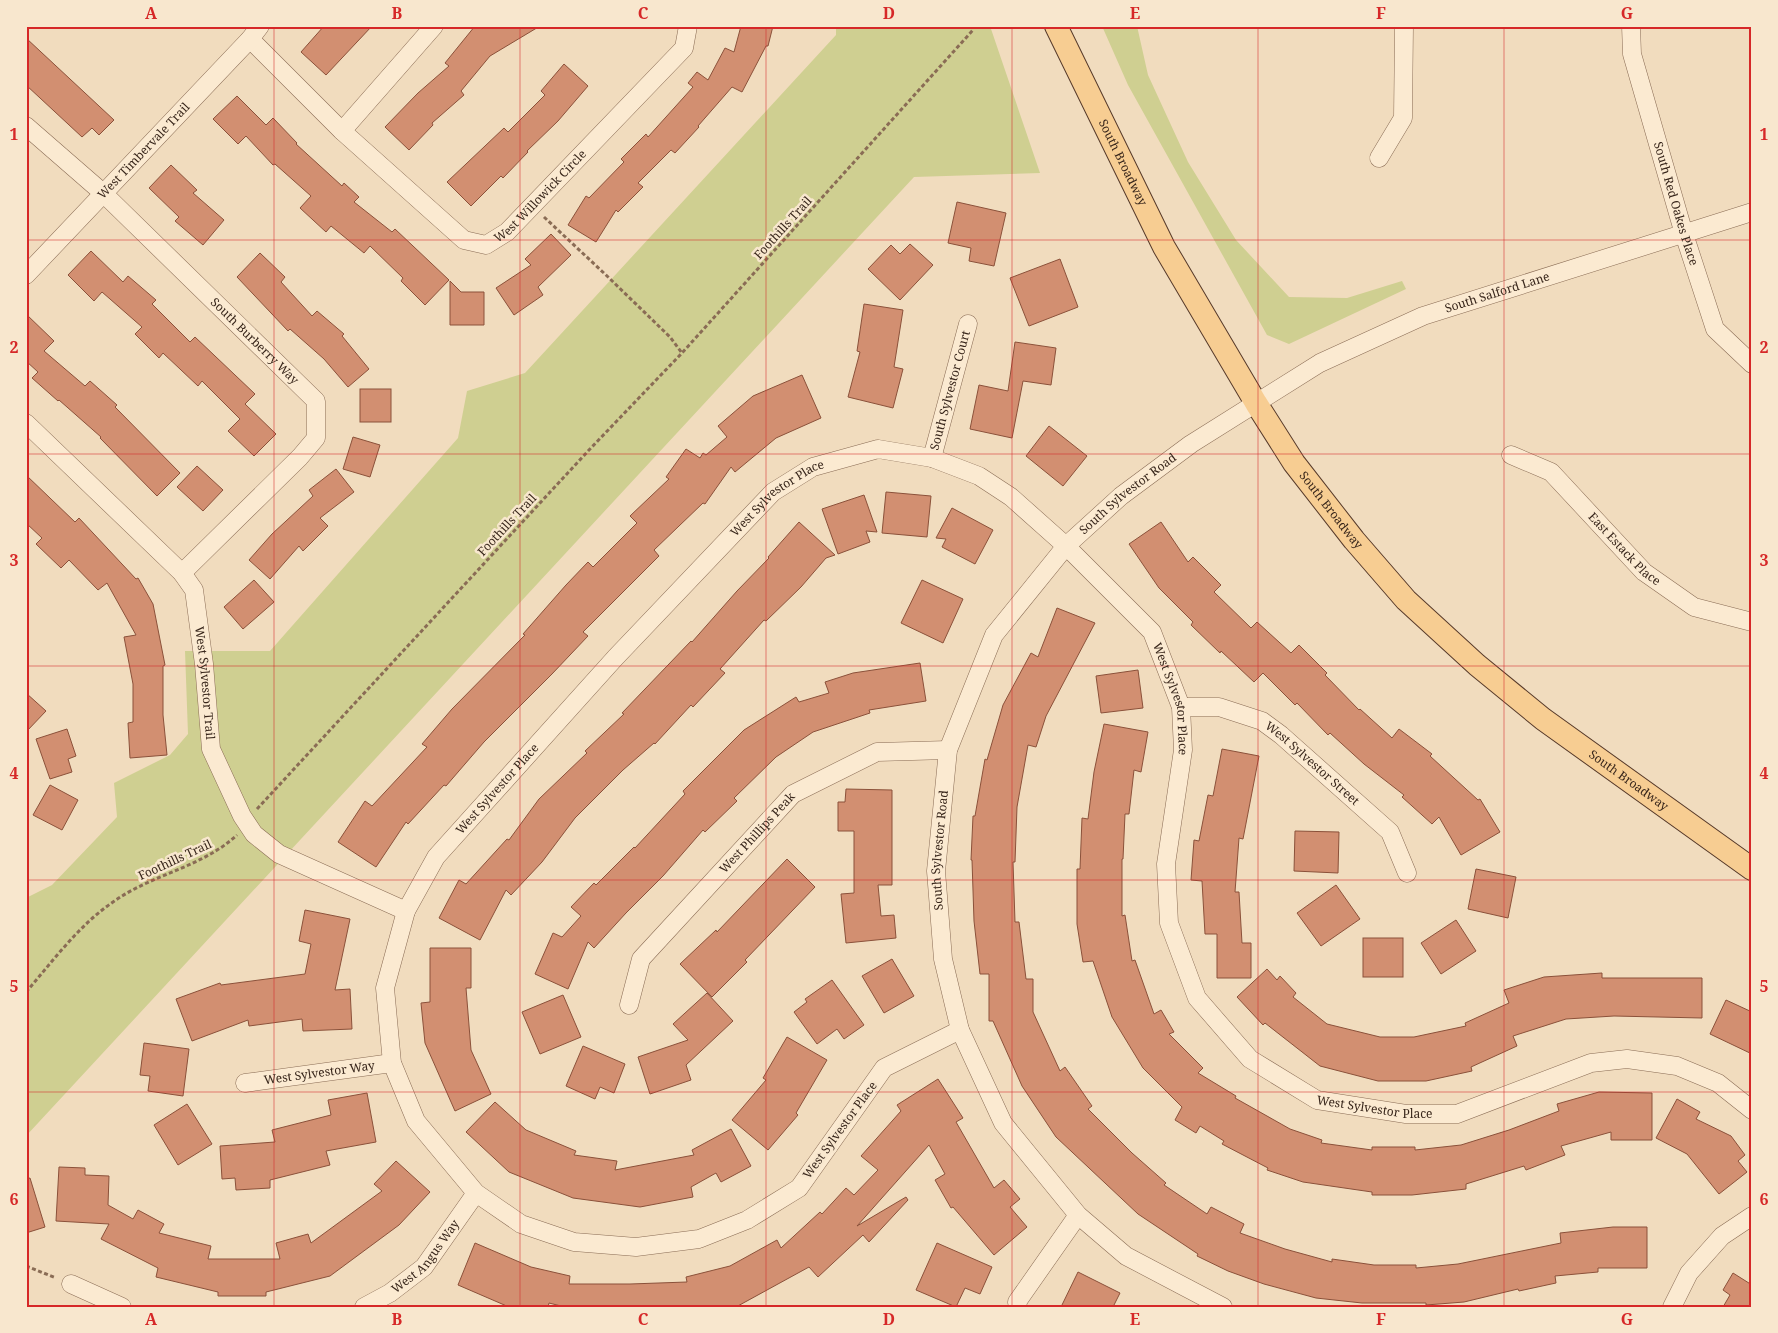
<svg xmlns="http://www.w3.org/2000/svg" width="1778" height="1333" viewBox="0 0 1778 1333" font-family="'Noto Serif',serif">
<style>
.green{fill:#cfcf91}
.building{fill:#d28f71;stroke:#8b513a}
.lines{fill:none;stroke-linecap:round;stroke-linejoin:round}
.minor-casing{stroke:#8a6c55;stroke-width:19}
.major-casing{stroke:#573a2a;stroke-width:24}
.path{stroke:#8a6c55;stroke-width:3;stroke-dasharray:4 2.5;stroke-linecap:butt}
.minor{stroke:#fbead1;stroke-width:18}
.major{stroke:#f7cd92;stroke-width:22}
.grid{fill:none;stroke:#d62828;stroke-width:1;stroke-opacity:0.55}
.labels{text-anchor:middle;stroke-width:5;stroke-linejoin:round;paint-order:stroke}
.street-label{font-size:12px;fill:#38261b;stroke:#f8e7ce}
.neatline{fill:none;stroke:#d62828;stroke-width:2}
.grid-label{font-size:16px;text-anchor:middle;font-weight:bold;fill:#d62828}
</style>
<rect width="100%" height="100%" fill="#f1dcbe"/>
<!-- green -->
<g class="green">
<path d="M836 26H990L1040 173 914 177 26 1136V898L52 885 117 817 114 783 170 755 188 734 185 651H270L458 438 467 391 525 373 836 35Z"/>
<path d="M1102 26H1137L1148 75 1188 162 1236 240 1289 297 1347 298 1402 281 1406 289 1289 344 1267 335 1128 85Z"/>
</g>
<!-- building -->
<g class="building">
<path d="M324 26H372L326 75 301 52Z"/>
<path d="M475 26H540L490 56 461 91 464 95 432 123 433 125 409 150 385 127 418 93 449 66 445 63Z"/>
<path d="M741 26H773L768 46H766L742 92 732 87 698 126 699 127 675 153 671 150 638 183 643 187 618 212 616 210 596 242 568 225 586 196 589 198 624 162 621 159 646 134 648 137 693 87 688 83 697 72 708 80 725 48 734 52Z"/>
<path d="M26 38 114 120 99 135 92 128 82 137 26 85Z"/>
<path d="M564 64 588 86 558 121 527 151 528 152 503 178 501 176 471 206 447 182 504 128 508 132 545 95 541 91Z"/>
<path d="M237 96 266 125 273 118 297 143 296 144 342 186 344 183 359 197 354 202 392 232 395 229 449 280 425 305 401 281 403 278 370 246 364 253 331 226 326 232 300 208 311 196 275 164 273 165 246 136 238 144 213 119Z"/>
<path d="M171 165 197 190 193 193 224 220 203 245 175 221 179 217 149 188Z"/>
<path d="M957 202 1006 213 994 266 969 261 971 248 948 243Z"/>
<path d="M551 234 571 255 538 287 543 295 514 315 496 288 531 265 525 259Z"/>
<path d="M910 244 933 265 900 300 868 269 891 245 900 254Z"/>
<path d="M91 251 123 282 128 276 156 300 152 304 190 342 195 337 255 394 245 404 276 434 254 456 228 431 240 419 202 381 198 386 163 353 159 358 135 334 142 327 102 292 94 301 68 275Z"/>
<path d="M260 253 285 277 281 282 312 316 317 311 344 334 342 336 369 369 348 387 324 359 290 329 288 331 237 277Z"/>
<path d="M1060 259 1078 307 1029 326 1010 278Z"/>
<path d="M450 281 461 292H484V325H450Z"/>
<path d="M864 304 903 310 894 367 903 369 893 408 848 397 860 352 857 351Z"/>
<path d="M26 314 54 341 44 351 85 386 90 381 117 405 115 407 180 473 157 496 100 438 101 437 59 400 58 401 32 378 38 372 26 361Z"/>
<path d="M1015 342 1056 348 1051 385 1023 381 1012 438 970 429 979 385 1008 391Z"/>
<path d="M802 375 821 418 776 438 735 472 731 467 705 504 703 503 654 550 659 556 583 632 588 636 552 674 484 742 446 786 444 785 408 824 406 822 376 867 338 842 365 801 372 806 427 747 422 744 452 709 525 635 523 634 566 585 588 562 593 567 637 523 630 516 669 479 666 477 686 449 700 458 703 453 706 455 727 437 718 426 753 396Z"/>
<rect x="360" y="389" width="31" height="33"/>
<path d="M1049 426 1087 456 1063 486 1026 456Z"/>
<path d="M353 437 380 445 370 477 343 469Z"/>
<path d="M197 466 223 490 203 511 177 487Z"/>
<path d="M336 469 354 492 320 518 328 526 303 551 299 546 270 579 249 560 272 534 313 496 309 490Z"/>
<path d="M26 475 75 522 79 518 136 579 138 578 153 604 165 665 163 666V715L167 755 130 758 128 723 133 722V684L124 637 136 635 107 583 98 590 69 560 61 568 36 544 42 538 26 523Z"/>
<path d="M886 492 931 496 927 537 882 533Z"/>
<path d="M864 495 877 532 866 531 870 542 838 554 822 509Z"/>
<path d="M952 508 993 530 975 564 942 547 946 539 936 538Z"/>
<path d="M799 522 835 555 826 558 801 587 766 621 764 620 720 669 725 673 693 707 691 705 655 744 654 743 623 770 575 818 542 862 511 895 506 890 480 940 439 918 459 880 466 884 507 839 509 840 539 799 587 753 585 751 624 714 622 713 691 641 692 642 737 591 769 558 768 557Z"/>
<path d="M1161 522 1188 562 1193 557 1221 585 1214 592 1251 628 1257 622 1291 653 1299 645 1327 673 1325 675 1359 710 1360 709 1392 738 1399 729 1432 754 1430 756 1478 800 1480 799 1500 832 1461 855 1439 817 1432 824 1402 797 1404 795 1364 764 1330 733 1328 735 1297 703 1295 705 1263 673 1254 682 1221 651 1220 653 1191 625 1193 622 1159 588 1129 544Z"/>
<path d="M254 580 274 602 243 629 224 607Z"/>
<path d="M922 580 963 599 943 643 901 623Z"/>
<path d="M1057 608 1095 623 1046 716 1036 747 1028 745 1017 807 1015 862H1013L1015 922H1019L1026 979H1033V1012L1060 1071 1065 1067 1092 1106 1088 1109 1132 1153 1166 1183 1164 1185 1207 1214 1211 1207 1244 1224 1240 1233 1285 1249 1332 1262V1259L1374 1265H1416V1268L1458 1264 1561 1243 1560 1233 1613 1227H1647V1268H1598V1272L1555 1276 1556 1283 1519 1291 1518 1289 1464 1302 1426 1305V1303H1362L1316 1298 1264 1284 1228 1271 1197 1256 1198 1254 1138 1214 1056 1137 1022 1086 993 1021H989V974H980L974 921 972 860H971L973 816H975L985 759 987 760 1003 705 1031 653 1038 657Z"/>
<path d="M920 663 926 701 869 710 870 713 813 732 776 757 734 798 737 801 705 832 703 830 663 876 626 913 594 948 588 942 568 989 535 974 553 933 562 937 581 916 571 907 594 883 596 885 634 847 635 848 685 794 683 791 744 730 796 697 799 702 829 693 825 682 853 673Z"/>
<path d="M1138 670 1143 708 1101 713 1096 676Z"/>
<path d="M26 693 46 711 26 732Z"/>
<path d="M1104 724 1148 732 1141 772 1134 770 1129 814H1125L1123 859H1122V916L1125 915 1132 961 1135 960 1154 1014 1161 1010 1174 1032 1169 1034 1203 1068 1198 1073 1236 1096 1235 1098 1290 1129 1322 1140 1321 1143 1372 1150V1147H1415V1150L1461 1145 1509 1130 1559 1111 1557 1104 1599 1092 1652 1093V1140H1611V1132L1561 1146 1565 1155 1526 1170 1524 1166 1466 1184V1189L1412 1195H1372V1192L1303 1182 1267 1170 1268 1168 1222 1144 1224 1141 1200 1126 1196 1133 1175 1120 1182 1107 1143 1068 1112 1017 1093 961 1083 962 1077 924V869H1080L1082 818 1088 819 1094 772Z"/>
<path d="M67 729 76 756 68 759 72 772 50 779 36 739Z"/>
<path d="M1222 749 1259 756 1243 839 1239 838 1235 892H1239L1242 943H1251V978H1217V934H1205L1202 881 1191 880 1194 840 1199 841 1208 795 1213 796Z"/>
<path d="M50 785 78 800 62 830 33 815Z"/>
<path d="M846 789 892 790V885H878L881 916 894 915 896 938 846 943 841 894 854 893V831H838V802H845Z"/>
<path d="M1295 831 1339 832 1338 873 1294 871Z"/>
<path d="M787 859 815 887 745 960 747 962 712 997 680 964 716 930 717 932Z"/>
<path d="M1476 869 1516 877 1508 918 1468 909Z"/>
<path d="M1336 885 1360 919 1321 946 1297 913Z"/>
<path d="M305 910 350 919 335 990 350 989 352 1029 303 1031 302 1019 249 1026 248 1020 192 1041 176 999 220 983 221 985 305 974 311 944 299 941Z"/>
<path d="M1456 920 1476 951 1441 974 1421 943Z"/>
<rect x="1363" y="938" width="40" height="39"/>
<path d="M430 948H471V988H466L471 1050 491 1094 455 1111 425 1043 421 1003 430 1002Z"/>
<path d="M892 959 914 996 884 1013 862 976Z"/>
<path d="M1267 969 1277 980 1280 976 1296 993 1293 997 1327 1024 1380 1037H1414L1466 1026 1465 1023 1509 1003 1504 990 1544 977 1602 973V978H1702V1018L1614 1016 1566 1019 1513 1036 1517 1046 1471 1067 1472 1071 1426 1081H1378L1320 1066 1265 1023 1263 1025 1237 997Z"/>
<path d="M832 980 864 1025 844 1039 837 1029 817 1044 794 1012 807 1002 805 999Z"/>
<path d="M707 993 733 1021 686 1065 691 1080 650 1094 638 1057 688 1040 673 1024Z"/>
<path d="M563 995 581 1037 540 1054 522 1012Z"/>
<path d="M1726 1000 1752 1012V1054L1710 1034Z"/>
<path d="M787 1037 827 1060 796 1113 798 1115 768 1150 732 1120 766 1080 763 1078Z"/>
<path d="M144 1043 189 1049 183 1096 148 1091 150 1076 140 1075Z"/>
<path d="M583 1046 625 1064 614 1093 600 1087 595 1099 566 1086Z"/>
<path d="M938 1079 963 1118 956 1122 994 1188 1004 1180 1020 1199 1010 1207 1027 1227 994 1255 953 1207 951 1208 935 1180 945 1174 929 1145 857 1226 906 1197 908 1200 869 1242 863 1235 818 1277 809 1267 736 1307H565L549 1303 548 1307H509L458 1285 475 1243 531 1267 570 1276 569 1284H630L687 1282 686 1277 730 1266 777 1240 781 1248 820 1212 822 1214 846 1188 854 1195 878 1170 861 1156 901 1111 897 1105Z"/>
<path d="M367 1093 376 1142 326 1151 330 1165 270 1180V1188L236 1190 235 1178 222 1179 220 1146 275 1142 272 1130 331 1115 328 1100Z"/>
<path d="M1677 1099 1700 1112 1696 1119 1731 1136 1745 1155 1738 1161 1747 1172 1719 1194 1687 1154 1656 1138Z"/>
<path d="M495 1102 526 1130 576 1151 574 1155 617 1161 615 1170 694 1155 692 1150 731 1129 751 1166 721 1182 716 1173 691 1187 693 1197 640 1207 573 1198 509 1172 466 1132Z"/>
<path d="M187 1104 212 1144 178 1165 154 1125Z"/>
<path d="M396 1161 430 1192 399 1225 330 1276 266 1292V1296H218V1292L156 1277 158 1268 101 1239 109 1224 56 1221 59 1167 85 1168V1175L109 1176 108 1205 133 1219 138 1210 164 1224 159 1233 211 1246 208 1259H280L276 1243 308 1234 311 1243 382 1191 374 1184Z"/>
<path d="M30 1178 45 1227 26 1233V1179Z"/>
<path d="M937 1243 992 1267 980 1294 965 1288 956 1307 916 1290Z"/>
<path d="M1078 1272 1120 1293 1113 1307H1061Z"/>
<path d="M1733 1273 1752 1285V1307H1723L1730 1295 1723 1290Z"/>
</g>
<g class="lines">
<!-- minor casing -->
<g class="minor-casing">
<g id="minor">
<path id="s1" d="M434 26 342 131 464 240 486 245 507 232 684 48 688 26"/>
<path id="s2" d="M1631 26 1632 54 1684 234 1715 329 1752 364"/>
<path d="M250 39 342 131"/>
<path id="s3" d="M26 126 103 193 316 401V438L300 457 182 573"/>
<path d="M1379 158 1403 118 1404 26"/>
<path id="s4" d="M26 275 250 39 260 26"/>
<path id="s5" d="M26 423 182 573 194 590 204 664 211 749 242 816 254 834 279 854 406 911"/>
<path id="s6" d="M1511 455 1551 472 1644 572 1694 607 1752 622"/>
<path id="s7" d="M932 458 968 324"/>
<path id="s8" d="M1181 707H1219L1262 721 1281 735 1390 832 1407 873"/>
<path id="s9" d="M629 1005 641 959 793 794 877 752 948 750"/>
<path id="s10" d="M960 1030 884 1068 799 1188 747 1220 699 1239 636 1247 574 1242 521 1224 476 1193 416 1121 392 1063 385 988 406 911 436 857 615 658 773 492 813 467 878 449 932 458 979 476 1011 497 1066 546 1152 632 1181 707 1183 750 1166 864 1169 923 1197 998 1250 1059 1317 1100 1406 1114H1457L1591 1063 1627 1059 1677 1066 1718 1083 1752 1110"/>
<path id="s11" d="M245 1083 392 1063"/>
<path d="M71 1284 122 1307"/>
<path id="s12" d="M364 1307 390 1293 424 1267 476 1193"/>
<path d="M1018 1307 1017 1302 1078 1215"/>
<path id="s13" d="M1223 1307 1126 1256 1078 1215 1003 1123 960 1030 943 959 936 871 948 750 994 635 1066 546 1121 496 1191 444 1320 363 1423 316 1752 212"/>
<path d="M1672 1307 1689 1273 1722 1236 1752 1216"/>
</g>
</g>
<!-- major casing -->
<g class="major-casing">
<g id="major">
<path id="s14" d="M1056 26 1164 247 1256 403 1294 463 1354 540 1406 600 1477 665 1543 719 1752 869"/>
</g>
</g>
<!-- path -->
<g class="path">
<path d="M544 217 606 275 670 337 682 353"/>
<path d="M257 809 589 450 682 353 973 30"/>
<path d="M26 992C53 961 79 925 113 902 152 874 201 868 237 835"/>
<path d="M26 1266 56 1278"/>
</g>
<!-- minor -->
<use href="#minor" class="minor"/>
<!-- major -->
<use href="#major" class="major"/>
</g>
<!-- grid -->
<path class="grid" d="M274 26V1307M520 26V1307M766 26V1307M1012 26V1307M1258 26V1307M1504 26V1307M26 240H1752M26 454H1752M26 666H1752M26 880H1752M26 1092H1752"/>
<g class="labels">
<!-- street labels -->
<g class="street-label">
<text dy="4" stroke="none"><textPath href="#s4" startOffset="171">West Timbervale Trail</textPath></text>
<text dy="4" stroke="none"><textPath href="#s14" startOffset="152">South Broadway</textPath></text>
<text dy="4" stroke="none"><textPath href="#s1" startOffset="399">West Willowick Circle</textPath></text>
<text dy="4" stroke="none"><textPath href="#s2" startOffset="184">South Red Oakes Place</textPath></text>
<text transform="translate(783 228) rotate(-48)" y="4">Foothills Trail</text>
<text dy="4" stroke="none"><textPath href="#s13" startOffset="1420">South Salford Lane</textPath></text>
<text dy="4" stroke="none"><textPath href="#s3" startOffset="314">South Burberry Way</textPath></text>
<text dy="4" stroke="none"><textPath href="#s7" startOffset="70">South Sylvestor Court</textPath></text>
<text dy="4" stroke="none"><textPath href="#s13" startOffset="996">South Sylvestor Road</textPath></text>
<text dy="4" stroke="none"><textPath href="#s10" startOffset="1451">West Sylvestor Place</textPath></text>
<text dy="4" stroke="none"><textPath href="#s14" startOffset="558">South Broadway</textPath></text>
<text transform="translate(507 525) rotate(-47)" y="4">Foothills Trail</text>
<text dy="4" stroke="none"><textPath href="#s6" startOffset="150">East Estack Place</textPath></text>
<text dy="4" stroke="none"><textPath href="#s5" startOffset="331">West Sylvestor Trail</textPath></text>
<text dy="4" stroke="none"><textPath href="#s10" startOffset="1975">West Sylvestor Place</textPath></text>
<text dy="4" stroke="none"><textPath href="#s8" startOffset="149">West Sylvestor Street</textPath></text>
<text dy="4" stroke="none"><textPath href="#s14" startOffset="962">South Broadway</textPath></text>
<text dy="4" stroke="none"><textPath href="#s10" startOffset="1046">West Sylvestor Place</textPath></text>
<text dy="4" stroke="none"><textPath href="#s9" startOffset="219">West Phillips Peak</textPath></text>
<text dy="4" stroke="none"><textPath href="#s13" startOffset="576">South Sylvestor Road</textPath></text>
<text transform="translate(175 860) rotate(-25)" y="4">Foothills Trail</text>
<text dy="4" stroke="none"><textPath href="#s11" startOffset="75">West Sylvestor Way</textPath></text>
<text dy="4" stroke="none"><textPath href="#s10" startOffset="2500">West Sylvestor Place</textPath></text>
<text transform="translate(840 1130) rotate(-54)" y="4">West Sylvestor Place</text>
<text dy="4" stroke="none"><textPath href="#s12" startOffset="81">West Angus Way</textPath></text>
</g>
</g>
<!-- border -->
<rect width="1778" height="1333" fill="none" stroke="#f8e7ce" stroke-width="55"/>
<rect x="28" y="28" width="1722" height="1278" class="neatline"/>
<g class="grid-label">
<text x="151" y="19">A</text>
<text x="397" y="19">B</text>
<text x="643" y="19">C</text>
<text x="889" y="19">D</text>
<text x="1135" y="19">E</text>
<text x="1381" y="19">F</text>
<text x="1627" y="19">G</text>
<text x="14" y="140">1</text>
<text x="1764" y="140">1</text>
<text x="14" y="353">2</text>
<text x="1764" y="353">2</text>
<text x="14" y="566">3</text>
<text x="1764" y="566">3</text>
<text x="14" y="779">4</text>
<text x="1764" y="779">4</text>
<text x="14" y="992">5</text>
<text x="1764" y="992">5</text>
<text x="14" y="1205">6</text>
<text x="1764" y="1205">6</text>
<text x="151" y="1325">A</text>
<text x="397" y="1325">B</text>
<text x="643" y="1325">C</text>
<text x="889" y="1325">D</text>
<text x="1135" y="1325">E</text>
<text x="1381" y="1325">F</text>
<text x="1627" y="1325">G</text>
</g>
</svg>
